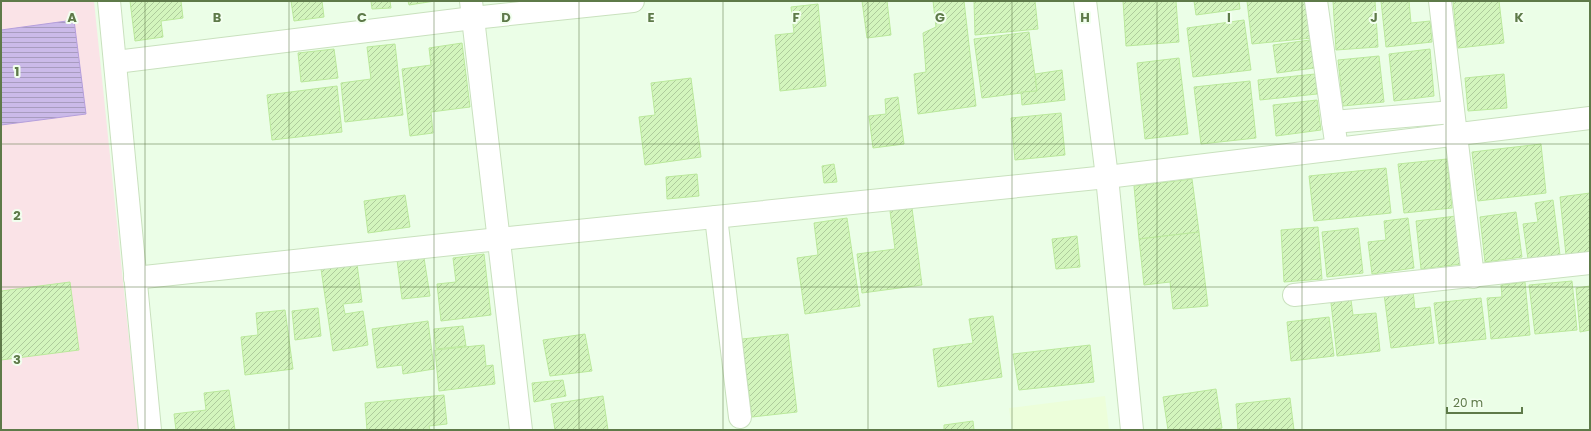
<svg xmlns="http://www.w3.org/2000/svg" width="1591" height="431" viewBox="0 0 1591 431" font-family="Poppins,sans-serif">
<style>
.commercial{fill:#ecfeda}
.education{fill:#fae3e7}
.water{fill:url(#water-rules);stroke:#b59fdc}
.building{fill:url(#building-hatch);stroke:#bbe99c}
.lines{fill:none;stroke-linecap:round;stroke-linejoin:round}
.minor-casing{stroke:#c9e1be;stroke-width:24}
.tertiary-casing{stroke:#c9e1be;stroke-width:24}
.minor{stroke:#fff;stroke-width:22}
.tertiary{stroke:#fff;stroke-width:22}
.grid{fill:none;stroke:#5e7a49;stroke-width:1;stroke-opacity:0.55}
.grid-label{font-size:13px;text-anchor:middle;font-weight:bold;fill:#5e7a49;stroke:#f2ffef;stroke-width:4;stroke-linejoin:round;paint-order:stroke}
</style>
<defs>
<pattern id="water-rules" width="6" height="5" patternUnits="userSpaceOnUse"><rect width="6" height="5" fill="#cbbae9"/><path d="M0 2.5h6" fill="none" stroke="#a89cbf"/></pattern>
<pattern id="building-hatch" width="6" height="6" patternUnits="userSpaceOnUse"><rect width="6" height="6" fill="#d3f5bd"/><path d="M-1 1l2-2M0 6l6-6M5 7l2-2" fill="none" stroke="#aecb9c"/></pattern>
</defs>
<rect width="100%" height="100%" fill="#ebfee7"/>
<!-- commercial -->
<path class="commercial" d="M1105 396 1109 430H1012L1009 408Z"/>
<!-- education -->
<path class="education" d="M1 1H94L133 378 141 430H1Z"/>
<!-- water -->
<path class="water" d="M74 20 86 114 1 125V30Z"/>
<!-- building -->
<g class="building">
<path d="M130 1H181L183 18 161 21 163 37 135 41Z"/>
<path d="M291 1H322L324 17 294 21Z"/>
<path d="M371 1H390L391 8 372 9Z"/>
<path d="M408 1H435L409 5Z"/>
<path d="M862 1H887L891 35 867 38Z"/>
<path d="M933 1H964L976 106 918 114 914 74 926 72 923 33 936 27Z"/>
<path d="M974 1H1035L1038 29 975 35Z"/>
<path d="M1123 1H1176L1179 42 1126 46Z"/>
<path d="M1194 1H1239L1240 9 1196 15Z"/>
<path d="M1247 1H1308L1312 38 1252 44Z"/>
<path d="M1333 1H1375L1378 47 1336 50Z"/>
<path d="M1381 1H1409L1411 23 1430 21 1432 42 1386 47Z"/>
<path d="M1453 1H1499L1504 43 1458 48Z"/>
<path d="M818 4 826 86 780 91 775 35 794 33 791 7Z"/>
<path d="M1244 20 1251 70 1193 77 1187 28Z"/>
<path d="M1029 32 1037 91 982 98 974 39Z"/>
<path d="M1310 40 1314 68 1277 73 1273 45Z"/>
<path d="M462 43 470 107 431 112 433 133 410 136 402 69 431 65 429 48Z"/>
<path d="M395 44 403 115 345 122 341 83 371 79 367 47Z"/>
<path d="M334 49 338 78 301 82 298 53Z"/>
<path d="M1430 49 1434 96 1394 101 1389 54Z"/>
<path d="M1379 56 1384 102 1343 106 1338 60Z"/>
<path d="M1179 58 1188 134 1145 139 1137 63Z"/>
<path d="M1062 70 1065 100 1022 105 1021 92 1037 91 1035 74Z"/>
<path d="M1315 74 1317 94 1260 100 1258 80Z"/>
<path d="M1504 74 1507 108 1468 111 1465 78Z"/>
<path d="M691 78 701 157 645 165 639 117 655 115 651 83Z"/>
<path d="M1250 81 1256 138 1201 144 1194 87Z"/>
<path d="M337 86 342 132 272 140 267 95Z"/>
<path d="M898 97 904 144 873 148 869 116 886 114 885 99Z"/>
<path d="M1317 100 1321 130 1276 136 1273 105Z"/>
<path d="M1061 113 1065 155 1015 160 1011 118Z"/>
<path d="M1541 144 1546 193 1478 201 1472 152Z"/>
<path d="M1447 159 1452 208 1404 213 1398 164Z"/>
<path d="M834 164 837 182 824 183 822 166Z"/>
<path d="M1386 168 1391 213 1314 221 1309 176Z"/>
<path d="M697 174 699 196 667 199 666 177Z"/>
<path d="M1192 179 1199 232 1139 239 1134 186Z"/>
<path d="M1590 193V252L1566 255 1560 197Z"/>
<path d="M405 195 410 227 368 233 364 201Z"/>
<path d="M1553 200 1560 255 1528 259 1523 224 1538 222 1535 203Z"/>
<path d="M912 208 922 285 862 293 857 254 895 249 890 211Z"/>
<path d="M1516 212 1522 257 1485 262 1480 217Z"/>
<path d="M1456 216 1461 264 1421 269 1416 221Z"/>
<path d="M847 218 860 306 805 314 797 258 818 255 814 223Z"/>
<path d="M1408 218 1414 268 1372 274 1368 242 1386 240 1384 221Z"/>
<path d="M1318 227 1322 279 1284 282 1281 230Z"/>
<path d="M1358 228 1363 273 1327 277 1322 232Z"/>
<path d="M1199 232 1208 306 1173 309 1170 282 1144 285 1139 239Z"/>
<path d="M1077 236 1080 267 1056 269 1052 239Z"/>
<path d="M484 254 491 315 441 321 437 284 456 282 453 258Z"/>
<path d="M424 258 430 296 402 299 397 260Z"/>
<path d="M357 264 362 302 343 304 345 314 363 311 368 345 333 351 321 269Z"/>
<path d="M1572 281 1577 330 1535 334 1529 285Z"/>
<path d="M70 282 79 350 1 360V291Z"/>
<path d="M1525 282 1530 335 1491 339 1487 298 1502 297 1501 285Z"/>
<path d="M1590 286V330L1580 332 1576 288Z"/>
<path d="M1413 291 1415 309 1430 307 1434 343 1391 348 1384 294Z"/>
<path d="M1481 298 1486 339 1439 344 1434 303Z"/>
<path d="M1351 300 1353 315 1376 313 1380 351 1337 356 1331 303Z"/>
<path d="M318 308 321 336 295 340 292 311Z"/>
<path d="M285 310 293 369 245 375 241 337 258 335 256 313Z"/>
<path d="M993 316 1002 377 938 387 933 349 973 343 969 319Z"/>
<path d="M1329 317 1334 356 1291 361 1287 322Z"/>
<path d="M428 321 434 369 403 374 402 365 377 368 372 329Z"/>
<path d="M463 326 466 346 436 349 434 329Z"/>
<path d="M585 334 592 371 550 376 543 340Z"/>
<path d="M788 334 797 412 752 417 742 339Z"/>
<path d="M484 345 486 366 493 365 495 384 439 391 435 350Z"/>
<path d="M1090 345 1094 382 1019 390 1013 354Z"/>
<path d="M563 380 566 396 534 402 532 383Z"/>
<path d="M1216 389 1222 428 1210 430H1168L1163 397Z"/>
<path d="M229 390 235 430H176L174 414 206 410 204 393Z"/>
<path d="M444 395 447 424 429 426 430 430H367L365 403Z"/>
<path d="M603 396 608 430H555L551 404Z"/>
<path d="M1290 398 1294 430H1238L1236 404Z"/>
<path d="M973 421 974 430H944V425Z"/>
</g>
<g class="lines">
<!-- minor casing -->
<g class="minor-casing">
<g id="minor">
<path d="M109 1 150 430"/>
<path d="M471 1 521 430"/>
<path d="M1316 1 1337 149"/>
<path d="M1440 1 1473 277"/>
<path d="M116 62 473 18 633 1"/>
<path d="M1333 122 1453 112"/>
<path d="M716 217 740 417"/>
<path d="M135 278 499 239 1107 177 1590 118"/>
<path d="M1294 295 1590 263"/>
</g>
</g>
<!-- tertiary casing -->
<g class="tertiary-casing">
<path id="tertiary" d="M1085 1 1107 177 1132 430"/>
</g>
<!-- minor -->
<use href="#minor" class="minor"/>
<!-- tertiary -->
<use href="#tertiary" class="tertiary"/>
</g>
<!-- grid -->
<path class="grid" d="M145 1V430M289 1V430M434 1V430M579 1V430M723 1V430M868 1V430M1012 1V430M1157 1V430M1302 1V430M1446 1V430M1 144H1590M1 287H1590"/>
<g class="grid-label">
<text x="72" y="22">A</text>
<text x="217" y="22">B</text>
<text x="362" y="22">C</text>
<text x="506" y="22">D</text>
<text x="651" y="22">E</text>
<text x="796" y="22">F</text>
<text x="940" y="22">G</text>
<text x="1085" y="22">H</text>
<text x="1229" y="22">I</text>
<text x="1374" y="22">J</text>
<text x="1519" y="22">K</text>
<text x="17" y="76">1</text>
<text x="17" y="220">2</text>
<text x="17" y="364">3</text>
</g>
<!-- border -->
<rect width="1591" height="431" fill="none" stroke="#5e7a49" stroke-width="4"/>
<!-- scale -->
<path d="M1447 407v6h75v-6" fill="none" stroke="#5e7a49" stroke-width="2"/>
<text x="1453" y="407" font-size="12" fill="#5e7a49" stroke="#f2ffef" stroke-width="3" paint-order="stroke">20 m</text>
</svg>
